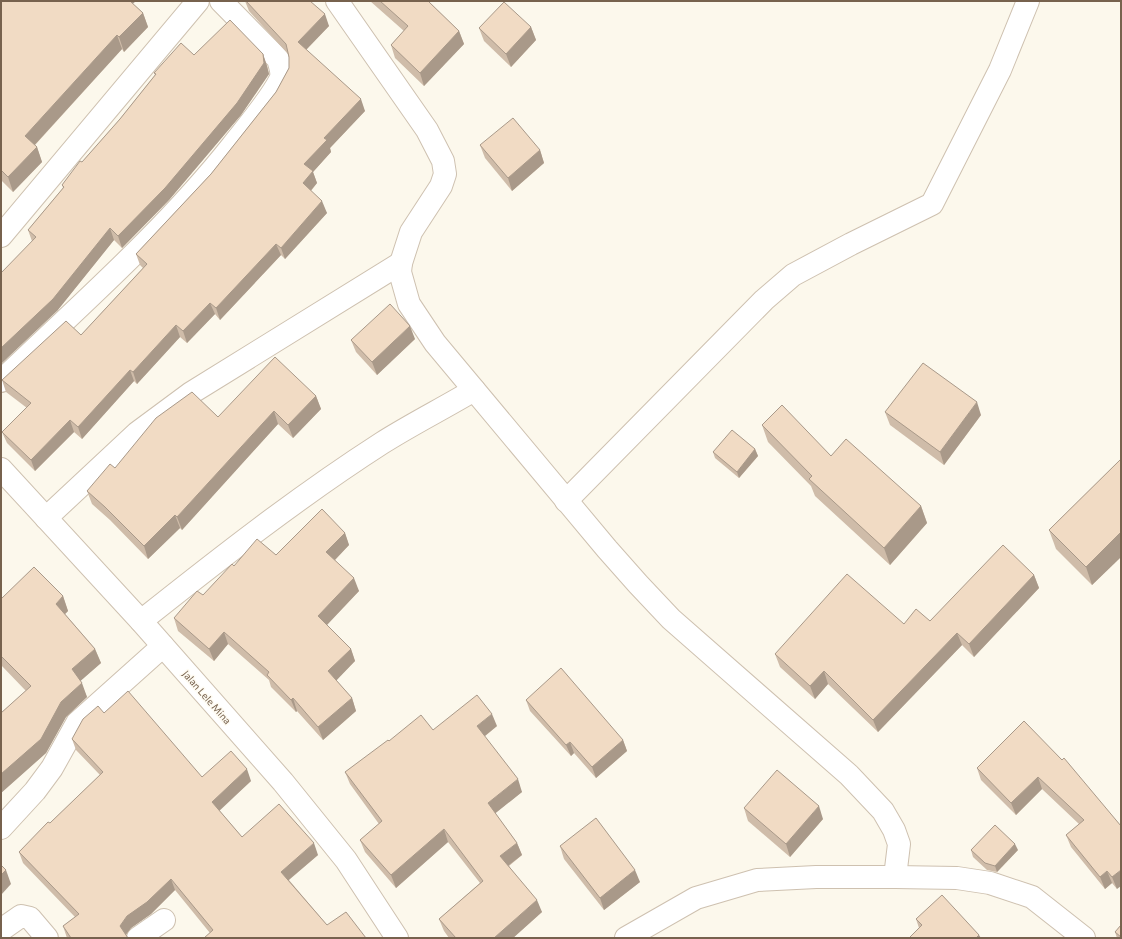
<svg xmlns="http://www.w3.org/2000/svg" width="1122" height="939" viewBox="0 0 1122 939" font-family="Commissioner,sans-serif">
<style>
.lines{fill:none;stroke-linecap:round;stroke-linejoin:round}
.street-casing{stroke:#cec1b0;stroke-width:24}
.street{stroke:#fff;stroke-width:22}
.wall{fill:#cfbca9}
.shaded-wall{fill:#a99989}
.building{fill:#f1dbc4;stroke:#a99989}
.labels{text-anchor:middle;stroke-width:3;stroke-linejoin:round;paint-order:stroke}
.street-label{font-size:10px;fill:#77624e;stroke:#fefbf2}
</style>
<rect width="100%" height="100%" fill="#fcf8ec"/>
<g class="lines">
<!-- street casing -->
<g class="street-casing">
<g id="street">
<path d="M337 1 427 130 443 161 445 174 441 186 411 232 401 263 400 272 409 304 435 343 607 549 638 584 671 619 849 775 883 811 894 830 899 844 895 877"/>
<path d="M1 236 198 1"/>
<path d="M1 381C81 304 163 233 232 146 246 128 270 100 280 80 283 74 280 66 278 59L221 1"/>
<path d="M1 469 141 621 283 782 346 860 397 938"/>
<path d="M566 501 764 300 793 275 851 244 932 204 1000 70 1028 1"/>
<path d="M46 518 137 433 191 393 401 263"/>
<path d="M141 621C219 559 298 497 382 443 412 424 444 408 474 390"/>
<path d="M1 828 35 791 52 768 77 723 163 646"/>
<path d="M1 930 21 916 30 918 47 938"/>
<path d="M138 938 164 920"/>
<path d="M626 938 696 898 757 880 816 877H895L957 878 990 883 1032 897 1084 938"/>
</g>
</g>
<!-- street -->
<use href="#street" class="street"/>
</g>
<!-- wall -->
<g class="wall">
<path d="M1 1 133 4 143 13 148 27 124 52 122 49 35 145 37 147 42 162 13 192 1 180Z"/>
<path d="M245 1H310L329 26 306 50 365 111 330 148 331 152 313 172 317 183 311 191 327 213 285 259 281 255 220 320 215 314 187 343 180 337 137 384 134 381 82 439 74 432 35 471 7 443 2 432 27 408 6 392 2 380 81 335 143 268 140 265 136 254 211 174 276 92 289 68V57L288 54 249 11Z"/>
<path d="M370 1H428L459 31 464 44 424 86 395 58 391 45 404 31Z"/>
<path d="M531 27 536 40 511 67 484 41 479 28Z"/>
<path d="M263 54 267 66 269 74 241 115 169 200 122 248 114 240 57 311 28 230 63 188 62 185 120 119 155 75 154 73 194 55Z"/>
<path d="M480 145 540 150 544 163 512 191 485 158Z"/>
<path d="M415 339 377 375 356 352 351 340Z"/>
<path d="M316 396 321 409 293 438 278 424 182 530 180 528 148 559 110 520 92 504 87 491 115 468 218 417Z"/>
<path d="M885 412 981 415 944 465 890 425Z"/>
<path d="M762 425 831 456 921 506 927 523 890 565 815 496 811 486 768 442Z"/>
<path d="M755 449 758 456 739 478 715 458 713 452Z"/>
<path d="M1121 459V557L1092 585 1056 549 1049 530Z"/>
<path d="M345 533 349 545 335 560 359 591 327 625 351 649 355 661 336 680 352 698 356 711 323 740 297 711 296 712 271 687 269 680 228 644 214 661 178 631 174 618 203 595 234 566 276 555Z"/>
<path d="M1034 575 1039 588 974 657 962 645 878 732 828 684 815 699 780 667 775 654 904 624 930 621Z"/>
<path d="M63 596 68 611 65 614 95 649 101 663 80 681 87 697 66 717 46 753 1 793V713L26 691 1 665V599Z"/>
<path d="M526 700 623 740 627 751 596 778 574 753 571 756 530 711Z"/>
<path d="M104 713 202 777 251 781 219 810 242 837 318 855 289 880 327 925 366 938 210 933 175 890 151 914 131 928 126 935 128 938H67L63 926 75 917 23 863 19 852 50 823 100 775 76 750 72 739Z"/>
<path d="M1024 721 1121 826 1117 889 1112 883 1105 889 1071 847 1066 835 1079 824 1042 789 1016 815 981 780 977 768Z"/>
<path d="M497 726 484 737 522 792 495 813 517 843 522 855 509 866 542 912 513 938H449L444 931 439 919 480 883 448 842 396 888 365 852 360 840 379 824 350 784 345 772 389 741 433 730Z"/>
<path d="M744 808 823 819 790 857 748 821Z"/>
<path d="M560 846 640 882 604 910 564 859Z"/>
<path d="M971 850H1018L997 872 987 870 973 857Z"/>
<path d="M916 919 979 935 919 928Z"/>
<path d="M1121 925V938H1117L1115 932Z"/>
</g>
<!-- shaded-wall -->
<g class="shaded-wall">
<path d="M126 1H136L128 8Z"/>
<path d="M143 13 148 27 124 52 119 37Z"/>
<path d="M325 14 329 26 302 54 298 42Z"/>
<path d="M531 27 536 40 511 67 506 54Z"/>
<path d="M459 31 464 44 424 86 420 73Z"/>
<path d="M117 35 122 49 30 150 25 136Z"/>
<path d="M263 54 267 66 269 74 241 115 169 200 122 248 118 236Z"/>
<path d="M361 99 365 111 330 148 331 152 313 172 317 183 307 195 303 183 304 164 324 138Z"/>
<path d="M37 147 42 162 13 192 8 177Z"/>
<path d="M540 150 544 163 512 191 508 178Z"/>
<path d="M322 201 327 213 285 259 281 248Z"/>
<path d="M110 228 114 240 57 311 1 364V348Z"/>
<path d="M276 244 281 255 220 320 216 308Z"/>
<path d="M210 303 215 314 187 343 183 331Z"/>
<path d="M176 325 180 337 137 384 133 372Z"/>
<path d="M410 326 415 339 377 375 372 362Z"/>
<path d="M130 370 134 381 82 439 78 427Z"/>
<path d="M316 396 321 409 293 438 288 425Z"/>
<path d="M977 402 981 415 944 465 940 452Z"/>
<path d="M274 411 278 424 182 530 177 517Z"/>
<path d="M70 420 74 432 35 471 31 460Z"/>
<path d="M755 449 758 456 739 478 737 472Z"/>
<path d="M921 506 927 523 890 565 884 548Z"/>
<path d="M175 515 180 528 148 559 144 546Z"/>
<path d="M1121 532V557L1092 585 1086 567Z"/>
<path d="M345 533 349 545 331 564 326 552Z"/>
<path d="M1034 575 1039 588 974 657 969 644Z"/>
<path d="M354 578 359 591 323 629 318 616Z"/>
<path d="M63 596 68 611 61 618 56 604Z"/>
<path d="M224 632 228 644 214 661 209 649Z"/>
<path d="M957 633 962 645 878 732 873 720Z"/>
<path d="M95 649 101 663 77 684 72 669Z"/>
<path d="M351 649 355 661 333 684 328 671Z"/>
<path d="M824 671 828 684 815 699 810 686Z"/>
<path d="M82 683 87 697 66 717 46 753 1 793V774L61 702Z"/>
<path d="M293 698 297 711 296 712 291 700Z"/>
<path d="M352 698 356 711 323 740 318 727Z"/>
<path d="M492 714 497 726 481 739 477 726Z"/>
<path d="M623 740 627 751 596 778 592 767Z"/>
<path d="M570 742 574 753 571 756 566 745Z"/>
<path d="M247 769 251 781 216 814 212 802Z"/>
<path d="M1038 777 1042 789 1016 815 1011 803Z"/>
<path d="M518 779 522 792 492 816 488 803Z"/>
<path d="M819 806 823 819 790 857 786 844Z"/>
<path d="M444 829 448 842 396 888 391 875Z"/>
<path d="M314 843 318 855 285 883 281 872Z"/>
<path d="M517 843 522 855 505 868 500 856Z"/>
<path d="M1015 844 1018 850 997 872 995 866Z"/>
<path d="M6 870 11 884 1 895V875Z"/>
<path d="M635 870 640 882 604 910 600 898Z"/>
<path d="M1121 870V886L1117 889 1112 877Z"/>
<path d="M1107 871 1112 883 1105 889 1100 877Z"/>
<path d="M171 879 175 890 151 914 131 928 124 937 120 926 127 916Z"/>
<path d="M537 900 542 912 513 938H494Z"/>
<path d="M979 935 981 938H976Z"/>
</g>
<!-- building -->
<g class="building">
<path d="M1 1H130L143 13 119 37 117 35 25 136 37 147 8 177 1 170Z"/>
<path d="M246 1H310L325 14 298 42 361 99 324 138 327 140 304 164 313 171 303 183 322 201 281 248 276 244 216 308 210 303 183 331 176 325 133 372 130 370 78 427 70 420 31 460 2 432 31 403 2 380 66 321 81 335 147 264 136 254 211 174 276 92 289 68V57L286 44Z"/>
<path d="M380 1H428L459 31 420 73 391 45 408 26Z"/>
<path d="M504 2 531 27 506 54 479 28Z"/>
<path d="M230 20 263 54 264 63 237 103 165 188 118 236 110 228 53 299 1 348V273L36 237 28 230 64 187 62 185 80 161 82 162 120 119 156 74 154 73 181 43 194 55Z"/>
<path d="M513 118 540 150 508 178 480 145Z"/>
<path d="M390 304 410 326 372 362 351 340Z"/>
<path d="M275 357 316 396 288 425 274 411 177 517 175 515 144 546 105 507 87 491 110 464 115 468 156 418 192 392 218 417Z"/>
<path d="M923 363 977 402 940 452 885 412Z"/>
<path d="M782 405 831 456 846 439 921 506 884 548 809 479 812 476 762 425Z"/>
<path d="M732 430 755 449 737 472 713 452Z"/>
<path d="M1121 459V532L1086 567 1049 530Z"/>
<path d="M322 509 345 533 326 552 354 578 318 616 351 649 328 671 352 698 318 727 293 698 291 700 267 675 269 672 224 632 209 649 174 618 197 591 203 595 232 564 234 566 257 539 276 555Z"/>
<path d="M1003 545 1034 575 969 644 957 633 873 720 824 671 810 686 775 654 847 574 904 624 916 609 930 621Z"/>
<path d="M34 567 63 596 56 604 95 649 72 669 82 683 61 702 41 739 1 774V713L31 686 1 656V599Z"/>
<path d="M561 668 623 740 592 767 570 742 566 745 526 700Z"/>
<path d="M128 691 202 777 231 751 247 769 212 802 242 837 279 804 314 843 281 872 327 925 346 912 366 938H204L213 930 171 879 147 902 127 916 120 926 128 938H71L63 926 79 914 19 852 48 822 50 823 103 772 72 739 83 719 98 706 104 713Z"/>
<path d="M477 695 492 714 477 726 518 779 488 803 517 843 500 856 537 900 494 938H456L439 919 483 881 444 829 391 875 360 840 382 821 345 772 388 740 389 741 421 715 433 730Z"/>
<path d="M1024 721 1062 760 1064 758 1121 826V870L1112 877 1107 871 1100 877 1066 835 1084 820 1038 777 1011 803 977 768Z"/>
<path d="M777 770 819 806 786 844 744 808Z"/>
<path d="M596 818 635 870 600 898 560 846Z"/>
<path d="M995 825 1015 844 995 866 985 863 971 850Z"/>
<path d="M1 865 6 870 1 875Z"/>
<path d="M942 895 979 935 976 938H909L922 925 916 919Z"/>
<path d="M1121 925V937L1115 932Z"/>
</g>
<g class="labels">
<!-- street labels -->
<g class="street-label">
<text transform="translate(207 697) rotate(49)" y="4">Jalan Lele Mina</text>
</g>
</g>
<!-- border -->
<rect width="1122" height="939" fill="none" stroke="#77624e" stroke-width="4"/>
</svg>
